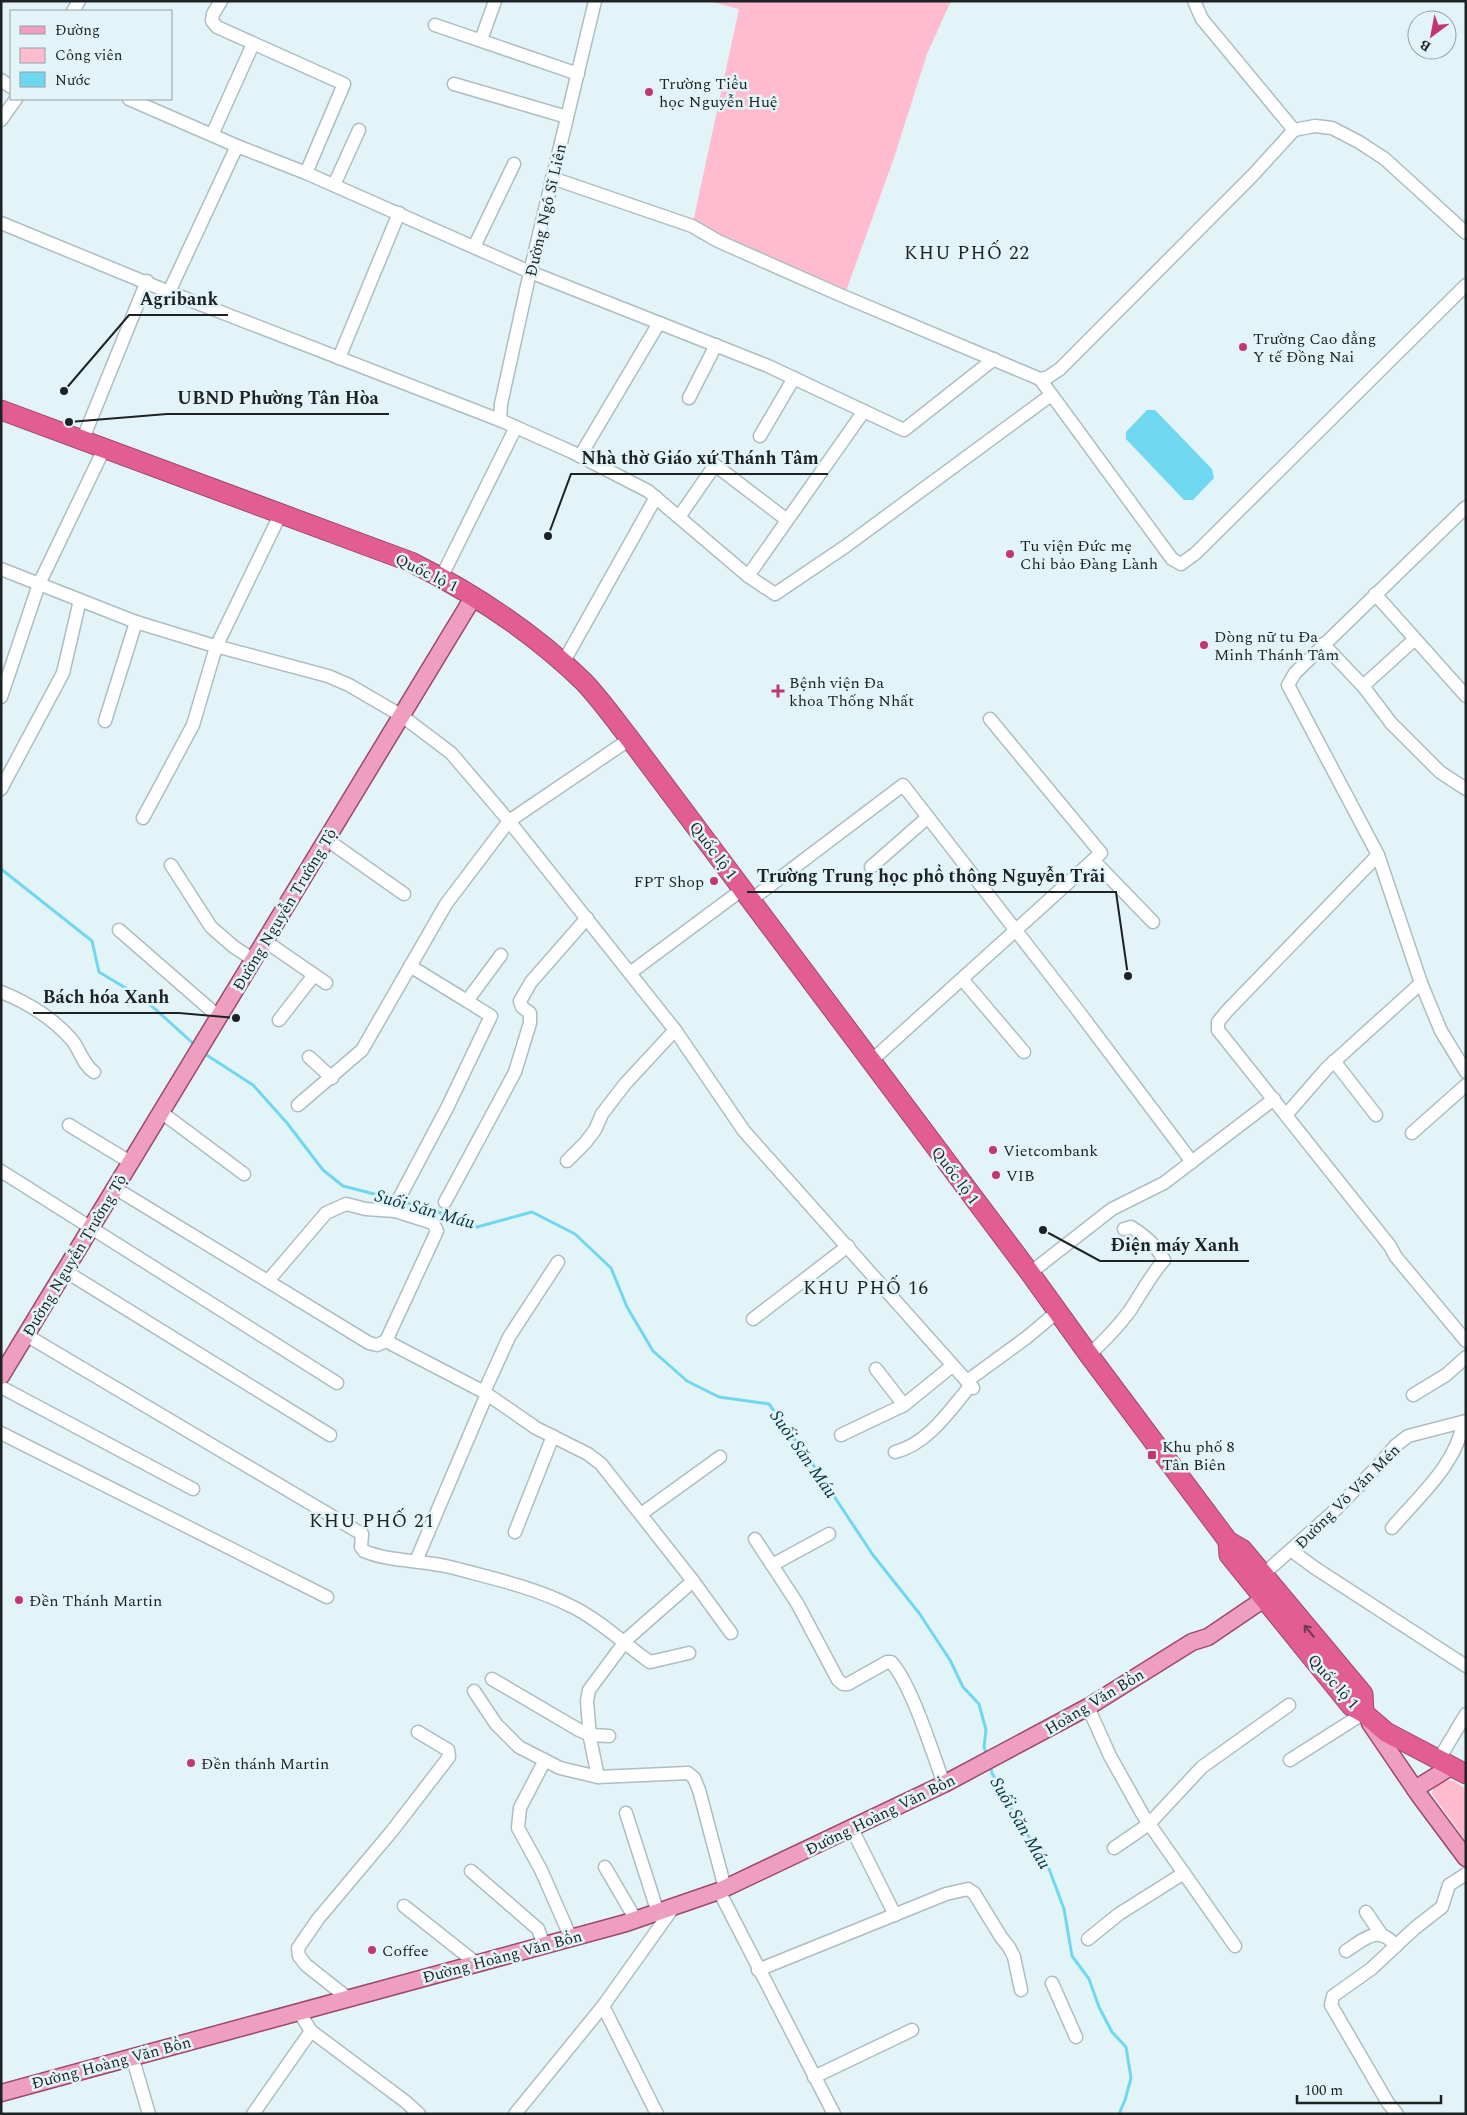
<svg xmlns="http://www.w3.org/2000/svg" width="1467" height="2115" viewBox="0 0 1467 2115" font-family="Spectral,serif">
<style>
.green{fill:#ffbcd1}
.water{fill:#70d7f0}
.lines{fill:none;stroke-linecap:round;stroke-linejoin:round}
.stream{stroke:#70d7f0;stroke-width:3}
.minor-casing{stroke:#adbdc1;stroke-width:15}
.major-casing{stroke:#9d496c;stroke-width:19}
.highway-casing{stroke:#9d496c;stroke-width:21}
.minor{stroke:#fff;stroke-width:12}
.major{stroke:#ee9ebe;stroke-width:16}
.highway{stroke:#e25e92;stroke-width:19}
.oneway{stroke:#6c3b51}
.poi-dot{fill:#c03772;stroke:#e3f4f8;stroke-width:2}
.labels{text-anchor:middle;stroke-width:5;stroke-linejoin:round;paint-order:stroke}
.poi-label{font-size:16px;fill:#1d2325;stroke:#e3f4f8;text-anchor:start}
.street-label{font-size:16px;fill:#1d2325;stroke:#e3f4f8}
.water-label{font-size:18px;font-style:italic;fill:#023640;stroke:#e3f4f8}
.quarter-label{font-size:19px;letter-spacing:1px;fill:#1d2325;stroke:#e3f4f8}
.leader{fill:none;stroke:#1d2325;stroke-width:2}
.callout-dot{fill:#1d2325;stroke:#e3f4f8;stroke-width:2}
.callout-label{font-size:18px;text-anchor:middle;font-weight:bold;fill:#1d2325;stroke:#e3f4f8;stroke-width:5;stroke-linejoin:round;paint-order:stroke}
</style>
<rect width="100%" height="100%" fill="#e3f4f8"/>
<!-- green -->
<g class="green">
<path d="M708 1H951L927 54 894 158 845 294 693 222 739 9Z"/>
<path d="M1448 1780 1454 1781 1466 1789V1841L1432 1794 1434 1786Z"/>
</g>
<!-- water -->
<path class="water" d="M1147 410H1155L1212 469 1214 478 1193 500H1184L1126 439V432Z"/>
<g class="lines">
<!-- stream -->
<g class="stream">
<path d="M1 869 92 941 99 972 144 999 196 1046"/>
<path d="M202 1052 253 1085 287 1123 323 1170 343 1186 394 1199"/>
<path d="M400 1201 433 1210 477 1227 532 1212 575 1234 611 1268 627 1307 653 1351 687 1381 719 1397 769 1404 816 1469 873 1555 919 1613 950 1660 963 1687 979 1704 986 1730 984 1747 987 1756"/>
<path d="M990 1765 992 1773 1014 1814 1048 1866 1064 1909 1072 1956 1089 1979 1099 2007 1112 2032 1126 2047 1131 2078 1125 2100 1119 2114"/>
</g>
<!-- minor casing -->
<g class="minor-casing">
<g id="minor">
<path d="M221 1 213 14 212 21 217 27 344 84 306 173"/>
<path d="M1194 1 1202 19 1294 130"/>
<path d="M73 11 79 1"/>
<path d="M435 25 578 74"/>
<path d="M481 40 495 1"/>
<path d="M1 80 11 87"/>
<path d="M454 84 567 117"/>
<path d="M129 99 237 146 306 173 530 272 768 366 904 430 994 359"/>
<path d="M1 120 16 99"/>
<path d="M212 135 253 44"/>
<path d="M552 178 692 226 718 241 838 294 1040 379 1172 559 1181 564 1196 553 1466 285"/>
<path d="M334 185 359 130"/>
<path d="M1 223 169 292 502 421 572 452 648 491 748 576 775 594 846 546 1051 395"/>
<path d="M474 247 514 164"/>
<path d="M169 292 237 146"/>
<path d="M339 358 399 213"/>
<path d="M1040 379 1048 377 1060 369 1253 175 1294 130 1315 126 1332 128 1359 142 1385 159 1466 233"/>
<path d="M689 398 716 345"/>
<path d="M500 420 501 404 530 272 595 1"/>
<path d="M760 436 794 378"/>
<path d="M82 441 147 281"/>
<path d="M580 456 659 323"/>
<path d="M1466 507 1295 673 1288 685 1378 855 1421 983 1441 1031 1466 1072"/>
<path d="M679 517 715 465 787 520"/>
<path d="M1 569 136 622 208 644 328 676 349 685 402 716 451 753 509 821 675 1030 744 1131 973 1388"/>
<path d="M748 576 864 411"/>
<path d="M441 578 516 427"/>
<path d="M1375 594 1466 696"/>
<path d="M1323 644 1363 686 1391 723 1440 772 1466 789"/>
<path d="M563 663 656 497"/>
<path d="M1363 686 1415 639"/>
<path d="M1 697 39 584 104 449"/>
<path d="M105 721 136 622"/>
<path d="M1 789 63 673 80 600"/>
<path d="M143 818 193 725 216 647 281 513"/>
<path d="M326 839 404 894"/>
<path d="M1378 855 1227 1011 1218 1022V1030L1390 1246 1396 1257 1466 1341"/>
<path d="M1093 860 1153 922"/>
<path d="M171 865 211 927 234 947 254 960"/>
<path d="M871 867 928 817"/>
<path d="M751 900 903 785 1076 1008 1192 1162"/>
<path d="M119 930 219 1017"/>
<path d="M265 941 326 983"/>
<path d="M410 966 467 1001"/>
<path d="M630 973 743 889"/>
<path d="M962 979 1024 1052"/>
<path d="M1 992C27 1002 54 1019 72 1040 80 1050 83 1065 94 1072"/>
<path d="M279 1020 314 975"/>
<path d="M309 1057 332 1078"/>
<path d="M871 1061 1101 853 990 719"/>
<path d="M1334 1061 1376 1115"/>
<path d="M298 1105 362 1050 446 904 509 821 630 739"/>
<path d="M161 1112 244 1174"/>
<path d="M1286 1115 1327 1068 1421 983"/>
<path d="M69 1125 130 1162"/>
<path d="M1412 1133 1466 1085"/>
<path d="M567 1161 585 1143 595 1130 602 1114 625 1084 675 1030"/>
<path d="M1 1171 337 1383"/>
<path d="M115 1188 369 1343 377 1345 386 1341 484 1392 536 1428 588 1454 601 1464 693 1581 731 1633"/>
<path d="M445 1202 515 1072 530 1023V1013L522 1007 520 1001 531 982 587 918"/>
<path d="M65 1271 330 1435"/>
<path d="M1030 1273 1112 1209 1164 1183 1274 1099"/>
<path d="M268 1281 326 1213 346 1204 366 1209 395 1211"/>
<path d="M753 1319 848 1246"/>
<path d="M26 1335 362 1534 361 1547 364 1551C390 1562 422 1560 450 1567 491 1578 534 1587 573 1607 601 1621 624 1644 650 1662L689 1653"/>
<path d="M386 1341 437 1231 433 1223 395 1211 396 1204 447 1108 491 1016 467 1001 501 955"/>
<path d="M1089 1355C1104 1341 1119 1326 1131 1309 1142 1292 1151 1275 1164 1260 1157 1246 1144 1235 1131 1227L1124 1229"/>
<path d="M876 1369 904 1405"/>
<path d="M967 1381 1026 1338 1057 1312"/>
<path d="M1 1387 193 1489"/>
<path d="M484 1392 509 1337 558 1262"/>
<path d="M1413 1395 1446 1375 1466 1357"/>
<path d="M1 1433 327 1597"/>
<path d="M841 1435 904 1405 952 1366"/>
<path d="M895 1452C928 1444 950 1410 971 1385"/>
<path d="M641 1514 720 1457"/>
<path d="M1392 1528C1419 1496 1457 1464 1463 1422"/>
<path d="M515 1532 553 1436"/>
<path d="M755 1539 797 1603 838 1680 843 1684H848L887 1662H891C911 1683 933 1754 944 1784"/>
<path d="M1292 1551 1315 1568 1466 1666"/>
<path d="M416 1561 487 1394"/>
<path d="M772 1565 829 1534"/>
<path d="M1258 1579 1332 1513 1379 1465 1395 1446 1408 1436 1466 1421"/>
<path d="M492 1679 579 1730 590 1735 609 1736"/>
<path d="M474 1691 496 1724 519 1747 560 1768 598 1777 688 1773 694 1778 699 1790 725 1888"/>
<path d="M1088 1707 1110 1756 1143 1815 1235 1946"/>
<path d="M1439 1759 1466 1714"/>
<path d="M545 1760 520 1808 518 1828 541 1870 571 1938"/>
<path d="M1290 1760 1364 1713"/>
<path d="M598 1777 590 1738 587 1701 589 1690 627 1639 693 1581"/>
<path d="M626 1813 658 1913"/>
<path d="M851 1827 895 1915"/>
<path d="M1114 1848 1149 1824 1202 1767 1289 1705"/>
<path d="M605 1867 636 1920"/>
<path d="M471 1871 538 1929 544 1945"/>
<path d="M719 1891 834 2114"/>
<path d="M404 1906 476 1963"/>
<path d="M1366 1912 1381 1934"/>
<path d="M1088 1939 1119 1914 1184 1873"/>
<path d="M1346 1951C1365 1939 1378 1924 1396 1946"/>
<path d="M758 1970 946 1894 968 1889 974 1893 1001 1937 1009 1947 1014 1957 1021 1990"/>
<path d="M1052 1983 1076 2037"/>
<path d="M349 1999 306 1965 299 1956 298 1948 318 1919 392 1831 449 1757 448 1750 418 1732"/>
<path d="M603 2006 657 2114"/>
<path d="M299 2012 311 2031 406 2102 419 2114"/>
<path d="M132 2056 149 2114"/>
<path d="M814 2077 912 2030"/>
<path d="M253 2114 311 2031"/>
<path d="M515 2114 603 2006 673 1908"/>
<path d="M1397 2114 1388 2103 1331 2005 1333 1996 1371 1969 1415 1928 1442 1907 1449 1885 1466 1874"/>
</g>
</g>
<!-- major casing -->
<g class="major-casing">
<g id="major">
<path d="M1 1376 474 596"/>
<path d="M1370 1723 1419 1795 1466 1858"/>
<path d="M1415 1789 1452 1766"/>
<path d="M1 2093 626 1923 719 1891 944 1784 1088 1707 1192 1642 1208 1637 1264 1599"/>
</g>
</g>
<!-- highway casing -->
<g class="highway-casing">
<g id="highway">
<path d="M1 410 411 562C473 593 534 633 584 682 601 700 615 720 630 739L1030 1273 1089 1355 1228 1541 1242 1549 1363 1694 1364 1713"/>
<path d="M1228 1541 1229 1555 1351 1706 1364 1713 1386 1732 1466 1774"/>
</g>
</g>
<!-- minor -->
<use href="#minor" class="minor"/>
<!-- major -->
<use href="#major" class="major"/>
<!-- highway -->
<use href="#highway" class="highway"/>
</g>
<!-- one-way arrows -->
<defs><path id="oneway-shaft" d="M-6 0H5M1.5-3L5.5 0L1.5 3" fill="none" stroke-width="1.6" stroke-linecap="round" stroke-linejoin="round" transform="scale(1.25)"/></defs>
<use class="oneway" href="#oneway-shaft" transform="translate(1309 1631) rotate(-130)"/>
<!-- markers -->
<g class="poi-dot">
<circle cx="649" cy="92" r="5"/>
<circle cx="1243" cy="347" r="5"/>
<circle cx="1010" cy="554" r="5"/>
<circle cx="1204" cy="645" r="5"/>
<path d="M775.5 683.5h5v5h5v5h-5v5h-5v-5h-5v-5h5z"/>
<circle cx="714" cy="881" r="5"/>
<circle cx="993" cy="1150" r="5"/>
<circle cx="996" cy="1175" r="5"/>
<rect x="1147" y="1450" width="10" height="10" rx="2.5"/>
<circle cx="19" cy="1600" r="5"/>
<circle cx="191" cy="1763" r="5"/>
<circle cx="372" cy="1950" r="5"/>
</g>
<g class="labels">
<!-- poi labels -->
<g class="poi-label">
<text x="659" y="89">Trường Tiểu<tspan x="659" dy="18">học Nguyễn Huệ</tspan></text>
<text x="1253" y="344">Trường Cao đẳng<tspan x="1253" dy="18">Y tế Đồng Nai</tspan></text>
<text x="1020" y="551">Tu viện Đức mẹ<tspan x="1020" dy="18">Chỉ bảo Đàng Lành</tspan></text>
<text x="1214" y="642">Dòng nữ tu Đa<tspan x="1214" dy="18">Minh Thánh Tâm</tspan></text>
<text x="789" y="688">Bệnh viện Đa<tspan x="789" dy="18">khoa Thống Nhất</tspan></text>
<text x="704" y="887" text-anchor="end">FPT Shop</text>
<text x="1003" y="1156">Vietcombank</text>
<text x="1006" y="1181">VIB</text>
<text x="1162" y="1452">Khu phố 8<tspan x="1162" dy="18">Tân Biên</tspan></text>
<text x="29" y="1606">Đền Thánh Martin</text>
<text x="201" y="1769">Đền thánh Martin</text>
<text x="382" y="1956">Coffee</text>
</g>
<!-- street labels -->
<g class="street-label">
<text transform="translate(545 210) rotate(-77)" y="6">Đường Ngô Sĩ Liên</text>
<text transform="translate(427 572) rotate(26)" y="6">Quốc lộ 1</text>
<text transform="translate(714 850) rotate(53)" y="6">Quốc lộ 1</text>
<text transform="translate(284 909) rotate(-59)" y="6">Đường Nguyễn Trường Tộ</text>
<text transform="translate(956 1175) rotate(53)" y="6">Quốc lộ 1</text>
<text transform="translate(74 1255) rotate(-59)" y="6">Đường Nguyễn Trường Tộ</text>
<text transform="translate(1347 1496) rotate(-45)" y="6">Đường Võ Văn Mén</text>
<text transform="translate(1334 1681) rotate(48)" y="6">Quốc lộ 1</text>
<text transform="translate(1094 1701) rotate(-31)" y="6">Hoàng Văn Bổn</text>
<text transform="translate(880 1814) rotate(-26)" y="6">Đường Hoàng Văn Bổn</text>
<text transform="translate(502 1956) rotate(-15)" y="6">Đường Hoàng Văn Bổn</text>
<text transform="translate(111 2062) rotate(-15)" y="6">Đường Hoàng Văn Bổn</text>
</g>
<!-- water labels -->
<g class="water-label">
<text transform="translate(425 1209) rotate(16)" y="6">Suối Săn Máu</text>
<text transform="translate(804 1454) rotate(55)" y="6">Suối Săn Máu</text>
<text transform="translate(1021 1823) rotate(60)" y="6">Suối Săn Máu</text>
</g>
<!-- quarter labels -->
<g class="quarter-label">
<text x="967" y="259">KHU PHỐ 22</text>
<text x="866" y="1294">KHU PHỐ 16</text>
<text x="372" y="1527">KHU PHỐ 21</text>
</g>
</g>
<!-- callouts -->
<path class="leader" d="M64 391L129 315H228M69 422L167 414H389M548 536L571 474H828M1128 976L1116 892H747M236 1018L179 1013H33M1043 1230L1100 1261H1249"/>
<g class="callout-dot">
<circle cx="64" cy="391" r="5"/>
<circle cx="69" cy="422" r="5"/>
<circle cx="548" cy="536" r="5"/>
<circle cx="1128" cy="976" r="5"/>
<circle cx="236" cy="1018" r="5"/>
<circle cx="1043" cy="1230" r="5"/>
</g>
<g class="callout-label">
<text x="179" y="305">Agribank</text>
<text x="278" y="404">UBND Phường Tân Hòa</text>
<text x="700" y="464">Nhà thờ Giáo xứ Thánh Tâm</text>
<text x="931" y="882">Trường Trung học phổ thông Nguyễn Trãi</text>
<text x="106" y="1003">Bách hóa Xanh</text>
<text x="1175" y="1251">Điện máy Xanh</text>
</g>
<!-- border -->
<rect width="1467" height="2115" fill="none" stroke="#1d2325" stroke-width="5"/>
<!-- legend -->
<rect x="10" y="10" width="162" height="90" fill="#e3f4f8" stroke="#94a0a4"/>
<rect x="20" y="26" width="25" height="8" fill="#ee9ebe" stroke="#94a0a4"/>
<text x="55" y="35" font-size="15" fill="#1d2325">Đường</text>
<rect x="20" y="48" width="25" height="15" fill="#ffbcd1" stroke="#94a0a4"/>
<text x="55" y="60" font-size="15" fill="#1d2325">Công viên</text>
<rect x="20" y="72" width="25" height="15" fill="#70d7f0" stroke="#94a0a4"/>
<text x="55" y="85" font-size="15" fill="#1d2325">Nước</text>
<!-- north arrow -->
<g transform="translate(1432 35) rotate(212)"><circle r="24" fill="#e3f4f8" stroke="#94a0a4"/>
<path d="M0-4L9 19L0 12L-9 19Z" fill="#c03772"/>
<text y="-8" font-size="14" font-weight="bold" text-anchor="middle" fill="#1d2325">B</text>
</g>
<!-- scale -->
<path d="M1297 2095v8h144v-8" fill="none" stroke="#1d2325" stroke-width="2.5"/>
<text x="1304" y="2095" font-size="15" fill="#1d2325" stroke="#e3f4f8" stroke-width="4" paint-order="stroke">100 m</text>
</svg>
